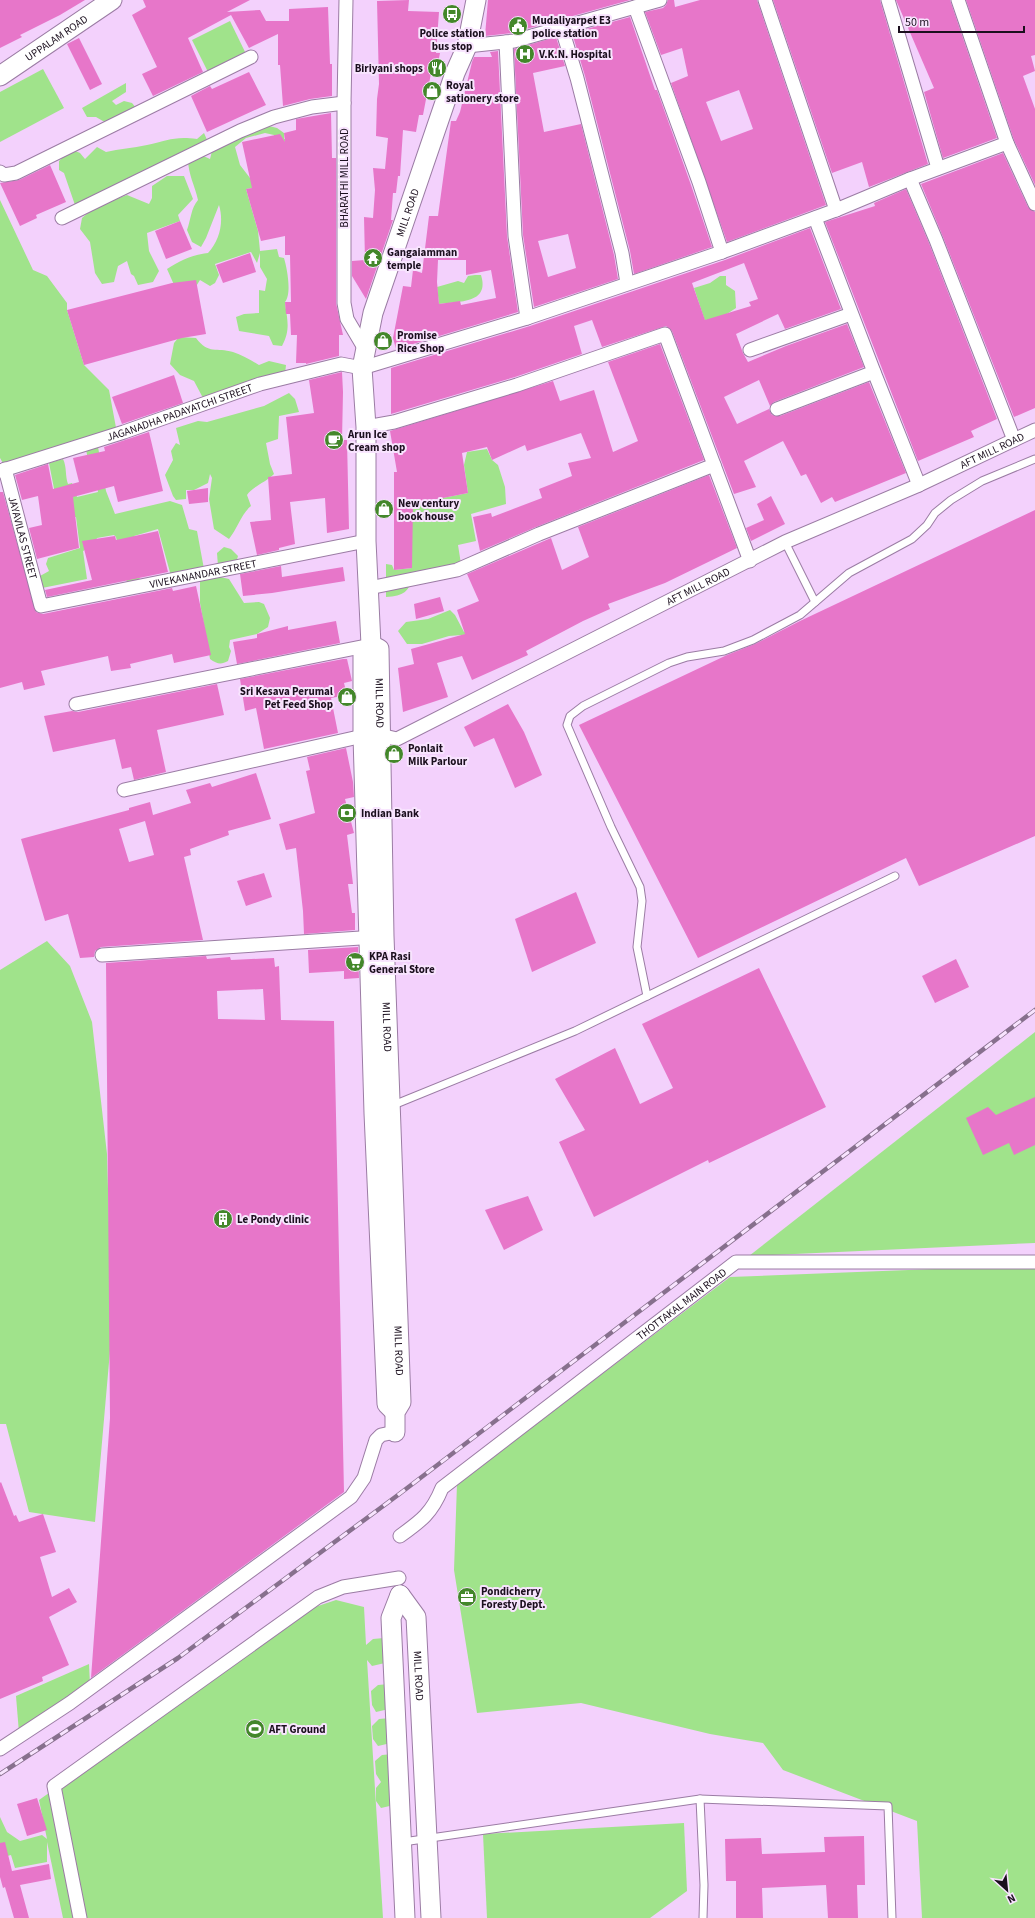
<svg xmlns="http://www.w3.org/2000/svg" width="1035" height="1918" viewBox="0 0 1035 1918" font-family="'Source Sans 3',sans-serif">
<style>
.green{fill:#a0e38b;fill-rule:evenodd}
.building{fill:#e776c9;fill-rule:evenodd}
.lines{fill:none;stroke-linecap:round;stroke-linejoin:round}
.lane-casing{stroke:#9b7ca4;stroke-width:9}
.street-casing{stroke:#9b7ca4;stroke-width:15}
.secondary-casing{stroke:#9b7ca4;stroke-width:21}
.lane{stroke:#fff;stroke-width:7}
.street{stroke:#fff;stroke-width:13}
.secondary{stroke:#fff;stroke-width:19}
.rail-casing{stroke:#87708d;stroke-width:4.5}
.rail{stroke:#f8e4fe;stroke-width:3;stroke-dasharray:9;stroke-linecap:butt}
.labels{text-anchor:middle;stroke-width:4;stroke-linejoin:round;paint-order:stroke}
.poi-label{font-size:11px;font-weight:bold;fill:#1b0f1e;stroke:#f8e4fe;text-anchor:start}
.street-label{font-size:11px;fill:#1b0f1e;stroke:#f8e4fe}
</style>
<rect width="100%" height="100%" fill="#f3d1fc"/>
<!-- green -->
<g class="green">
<path d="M230 21 247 56 209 74 192 40Z"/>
<path d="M43 69 64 108 0 142V92Z"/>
<path d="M126 83V92L112 101 116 105 124 101 132 103 137 109 108 124 96 117H87L82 108Z"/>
<path d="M265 125 277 128 284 133V139H292V156L287 159 288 189 284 191 276 190 271 185 246 189 258 231 260 251 277 249 279 257 284 258C287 268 292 294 285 302 287 320 291 329 282 346L273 345 269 336 239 331 236 317 244 314 259 313V290L265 291 267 279 260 267V253L257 263 251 252 215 264 219 275 215 283 210 286 200 280 195 288 184 291 175 287 167 269C181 260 192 255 208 253 220 240 224 222 219 205L206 238 201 247 192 242 187 230C191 219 191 208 198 200 195 186 188 174 188 159L199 154 210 159 213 147 250 129ZM265 133 274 135 281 170 250 178 240 165 235 147 246 138Z"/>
<path d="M204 133 208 142 76 208 64 173 59 170V161L71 149 80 153 85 159 97 147 106 152C119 149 133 148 147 145 168 141 173 136 197 139Z"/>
<path d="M167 176H184L193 199 178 215 180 221 147 233 149 251 159 271 153 282 138 285 134 276 131 274 127 261 118 266 114 282 102 284 95 273 90 242 80 229 82 218 95 207 127 195 149 204 152 198V186Z"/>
<path d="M0 200 33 270 47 276 67 303V310L84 365 109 390 117 433 4 465 0 458Z"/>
<path d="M475 275H481C490 304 459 301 439 304L437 287 458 281 464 283 468 276Z"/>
<path d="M720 276H726V285L735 291 736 308 707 327 694 288 710 283Z"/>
<path d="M179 337 196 338C209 355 216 347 233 352 242 355 251 360 259 365L269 361 286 365 285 374 203 398 194 381 180 375 170 364 174 343Z"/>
<path d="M289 393 295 399 299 412 279 416 278 439 266 443 270 464 274 474C266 482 252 487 247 495L251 506C242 513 237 529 229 539L214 529 209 499 212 478 210 474 208 483 194 490H186V499L176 500 173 496 165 475 173 460 171 451 176 443 180 445 176 428 198 421 207 422 264 406Z"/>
<path d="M98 447 106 491 115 514 170 501 182 505 189 529 197 531 204 569 171 576 158 529 134 536V551L141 585 128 587 116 537 114 535 97 538 94 545 83 551 87 579 42 588 40 576 49 571 46 564 48 558 80 548 76 517 60 519 49 463 63 459C67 467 65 476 68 484L72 483 77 497 98 492 95 477 92 476 86 450Z"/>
<path d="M487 449 492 460 498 465 505 487 506 504 471 514 476 541 458 545 461 564 414 574C409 592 404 596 386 597V564L392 565 394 570 412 568V504L468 493 464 465 467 452Z"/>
<path d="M224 547 231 549 238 556 236 563 218 566 217 553Z"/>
<path d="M216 576 229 579 244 603 259 602 264 604 270 618 268 627 257 634 230 640 229 647 231 651 228 661C221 665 217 664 210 659L200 603V578Z"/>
<path d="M450 610 455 615 464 632 483 626 487 633 449 636 422 644H407L398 631 406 622 428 619Z"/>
<path d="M47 941 70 966 92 1022 107 1154 112 1328 95 1522 29 1512 6 1424H0V970Z"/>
<path d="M1035 1032V1243L749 1256Z"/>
<path d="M1035 1265V1918H922L917 1821 783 1770 763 1743 710 1734 581 1703 477 1713 454 1570 457 1484 730 1277Z"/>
<path d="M336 1600 364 1607 366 1645 373 1639 384 1638 385 1663 372 1666 367 1660 383 1918H63L47 1842V1862L15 1868 11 1855 0 1858V1817L7 1832 20 1841 42 1835 47 1839 39 1800 309 1609Z"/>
<path d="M89 1664 90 1685 19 1733 16 1696Z"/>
<path d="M389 1684V1709L376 1712 372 1705 371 1691 378 1685Z"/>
<path d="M390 1718 391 1743 378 1746 373 1739 372 1726 379 1719Z"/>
<path d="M393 1754 394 1779 388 1780H393L394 1805 381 1808 376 1801V1788L381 1782 376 1774 375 1761 382 1755Z"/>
<path d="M684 1823 687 1891 650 1918H487L483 1834Z"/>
</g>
<!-- building -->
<g class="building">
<path d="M0 0H85L60 15 20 35 22 37 0 48Z"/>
<path d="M143 0H250L227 12 260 10 266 21H289V9L328 7 330 64H332V96L310 99 283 106 280 65H278V34L249 48 231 15 188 38 203 72 153 96 142 74 157 67 132 15 146 7Z"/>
<path d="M409 0 408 11 439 12 436 53H440L437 68H432L423 115H419L416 132 403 130 400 176H398L396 193H393L391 220H393L366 299 352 276V261L365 260 364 217 373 218 375 190 373 168 385 169 388 138 376 136 377 99 379 84 377 1Z"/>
<path d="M488 0H630L512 33 485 36Z"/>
<path d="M668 0H674L675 7 700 0H757L826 205 727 242 671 83 688 76 682 48 661 55 645 12 663 8 666 5ZM739 90 753 129 721 141 706 102Z"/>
<path d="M773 0H880L928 164 869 187 862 162 832 173Z"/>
<path d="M896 0H950L997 138 943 158 924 92 934 88Z"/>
<path d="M966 0H1035V55L1031 56 1035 71 1023 76 1035 109V185L1014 140Z"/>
<path d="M630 17 655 90H657L691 185 712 247 634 274 630 251 585 76 572 33Z"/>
<path d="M556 37 565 66 533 73 544 132 581 124 614 255 618 279 534 307 523 235 514 49ZM568 234 576 268 548 277 538 241Z"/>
<path d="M79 38 102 84 90 90 67 44Z"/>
<path d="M498 51 507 236 518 312 390 351 396 349 393 338 403 286 411 287 413 270 422 273 429 216H438L451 121H456L460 112 472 62 474 57H492L490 52ZM438 260H466V275L491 270 496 298 461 305 460 301 439 304 437 282Z"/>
<path d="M249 72 266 105 207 132 191 96 210 86 212 89Z"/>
<path d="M331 113 332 158H336V303L343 335H339V356L306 364V363H296L297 335H291L290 314H286L285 302H291L290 255H285V236L261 241 246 189 252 188 242 142 280 134 285 142 284 133 296 130V119Z"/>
<path d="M1003 153 1028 207 1035 212V408L1014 417 943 237 921 184Z"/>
<path d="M50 165 66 202 36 215 37 218 20 226 0 183 19 180Z"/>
<path d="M906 189 929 243 997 419 971 431 974 437 918 461 825 222 875 206 874 203Z"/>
<path d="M180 221 192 249 166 259 155 231Z"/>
<path d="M810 228 841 309 785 329 778 314 736 334 743 353 748 362 786 346 847 324 864 367 774 402 770 406 759 380 724 397 737 424 769 409 772 415 780 416 869 382 906 473 835 502 832 497 821 503 806 474 801 476 783 441 744 461 756 487 734 494 672 331 666 326 602 347 592 320 574 326 582 354 515 377 391 414V368L530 326 725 260ZM744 263 758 299 749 302 751 306 705 320 692 283Z"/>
<path d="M250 253 256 272 223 283 216 265Z"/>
<path d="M196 280 206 334 182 338 84 365 67 310 172 283Z"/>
<path d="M660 344 704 460 536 527 480 551 473 517 491 513 492 517 542 498 539 489 572 476 568 463 591 458 581 433 527 451 525 445 492 460 487 447 462 453 468 493 413 504 412 568 394 570V472H397L390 431 553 381 560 401 594 390 613 452 638 441 608 362Z"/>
<path d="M342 372 343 392 342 440H347L349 529 327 533 325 498 290 502 295 544 279 548V550L257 555 250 522 271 520 268 477 292 474 286 417 314 413 309 380Z"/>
<path d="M174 375 183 403 122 424 112 397Z"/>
<path d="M149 432 163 491 118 502 114 486 73 497 79 548 37 559 29 528 42 525 38 496 22 500 15 475 48 464 53 489 79 482 73 458 105 451 104 447Z"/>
<path d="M709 475 737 548 665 583 608 604 610 609 583 621 526 651 528 655 472 680 462 656 437 663 448 697 403 712 398 668 414 664 411 649 465 634 457 610 479 601 467 574 551 538 562 570 589 557 578 527Z"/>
<path d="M208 488V502L189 504 187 491Z"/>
<path d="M0 492H3L36 612 43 614 172 588 173 591 196 586 211 655 174 663 172 654 130 664 131 668 111 671 108 656 41 671 45 685 24 690 22 682 0 688Z"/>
<path d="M771 496 785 524 751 541 746 528 764 520 757 504Z"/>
<path d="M1035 510V836L919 886 906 858 698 958 579 725 727 655 755 644 800 621Z"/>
<path d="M158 531 168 572 47 597 45 590 92 580 82 541 115 536 116 540Z"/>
<path d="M281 566 282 577 343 567 345 581 272 593 243 596 240 574Z"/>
<path d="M440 597 444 611 416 619 414 604Z"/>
<path d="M336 621 340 643 237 664 233 642 257 638V634L288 626V630Z"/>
<path d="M343 659H347L352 681 344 683 347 695 331 698 338 733 264 749 256 708 245 711 240 679Z"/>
<path d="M217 684 224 715 157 730 166 772 134 780 131 767 122 769 115 739 53 752 44 716 72 711 78 712Z"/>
<path d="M508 704 524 732 542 775 515 788 494 738 474 747 464 727Z"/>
<path d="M346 748 353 782 354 797 345 799 354 833 347 835 353 884H348L352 913H355V930L304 934 303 911 296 848 286 850 279 824 315 813 306 771 310 770 307 757Z"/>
<path d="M256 773 271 819 228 831 229 835 190 849 191 855 184 857 203 940 101 947 95 951 94 957 80 958 68 914 45 921 21 839 129 810V808L150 802 153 815 191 803 186 790 210 783 212 787ZM145 821 154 855 129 862 119 829Z"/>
<path d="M264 873 272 897 246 906 237 881Z"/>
<path d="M576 892 596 943 532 972 515 919Z"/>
<path d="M358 947 359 978 344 979V971L309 973 308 950Z"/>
<path d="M206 956 207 959 230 957 231 960 274 958 275 967 279 966 281 1020 334 1021 344 1492 91 1678 110 1418 106 963ZM263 989 265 1020 218 1019 217 991Z"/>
<path d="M956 959 969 987 935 1003 922 976Z"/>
<path d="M759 968 826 1107 709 1163 708 1160 594 1217 559 1142 585 1130 555 1079 615 1048 640 1104 673 1088 642 1024Z"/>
<path d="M1035 1097V1145L1014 1155 1009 1143 983 1155 966 1118 988 1107 996 1115Z"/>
<path d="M528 1196 543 1230 504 1250 485 1210Z"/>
<path d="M1 1482 14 1516 16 1515 19 1522 43 1514 56 1552 40 1557 52 1597 69 1588 77 1602 49 1617 69 1665 42 1677 43 1681 0 1699V1483Z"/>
<path d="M37 1798 47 1830 27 1836 17 1804Z"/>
<path d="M864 1836 865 1885H857L858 1918H828L826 1885 762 1888 763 1918H736V1881H726L725 1839 761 1838 762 1854 825 1852 824 1837Z"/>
<path d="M5 1842 12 1871 49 1864 51 1879 20 1885 29 1918H14L5 1887 3 1888 0 1877V1843Z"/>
</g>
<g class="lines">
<!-- lane casing -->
<g class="lane-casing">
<g id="lane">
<path d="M785 542 815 602"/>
<path d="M647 996 637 947 642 901 640 887 611 827 567 725 570 716 583 706 669 663 687 657 724 651 753 640 800 615 849 573 912 539 927 525 935 513 951 500 982 481 1035 459"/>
<path d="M391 1106 575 1031 895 876"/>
<path d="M700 1799 704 1885 703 1918"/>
<path d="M403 1842 700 1799 888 1806 892 1918"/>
</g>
</g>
<!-- street casing -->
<g class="street-casing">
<g id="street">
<path d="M346 0 344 103V303L347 319 366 351"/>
<path d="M765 0 836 210"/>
<path d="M888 0 938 168"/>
<path d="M958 0 1007 143 1035 204"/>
<path d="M635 7 699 182 722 252"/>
<path d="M562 29 577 78 622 253 627 283"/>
<path d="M506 42 515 236 527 318"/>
<path d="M467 46 514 41 660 0"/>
<path d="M0 172 4 175 16 173 251 57"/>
<path d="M910 179 936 240 1014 440"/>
<path d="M62 218 240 131 274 117 312 107 344 103"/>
<path d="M815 218 874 372 919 485"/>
<path d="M750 350 851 314"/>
<path d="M777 409 874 372"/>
<path d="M366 427 394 422 517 385 665 334 750 561"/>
<path id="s1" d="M5 469 41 606 366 541"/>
<path id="s2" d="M0 471 124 432 260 384 341 364 362 368 527 318 722 252 836 210 910 179 1007 143"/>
<path d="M369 588 457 570 539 534 714 465"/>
<path d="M76 704 371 645"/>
<path id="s3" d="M124 790 363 736 380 735 397 739 785 542 919 485 1035 430"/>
<path d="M102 955 376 937"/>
<path id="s4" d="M400 1536C421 1521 432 1513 442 1488L736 1262H1035"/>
<path d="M0 1749 70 1703 351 1497 364 1478 376 1440 381 1435 395 1432"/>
<path d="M80 1918 54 1786 318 1597 343 1587 399 1578"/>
</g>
</g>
<!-- secondary casing -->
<g class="secondary-casing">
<g id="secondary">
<path id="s5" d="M0 76 112 0"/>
<path id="s6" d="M371 645 379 649 384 936 401 1402 395 1412V1432"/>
<path id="s7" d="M395 1412 387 1404 374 1113 363 736V652L371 645 366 541V427L362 368 373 313 455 73 467 46 476 0"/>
<path id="s8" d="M400 1595 416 1617 431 1918"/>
<path d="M400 1595 391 1618 405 1918"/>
</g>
</g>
<!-- lane -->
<use href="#lane" class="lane"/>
<!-- street -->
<use href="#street" class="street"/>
<!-- secondary -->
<use href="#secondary" class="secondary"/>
<!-- rail casing -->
<g class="rail-casing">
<path id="rail" d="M0 1774 178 1658 398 1495 1035 1010"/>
</g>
<!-- rail -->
<use href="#rail" class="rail"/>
</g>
<!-- icons -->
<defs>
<g id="bus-disc" transform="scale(1)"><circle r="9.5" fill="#43872a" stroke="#f8e4fe"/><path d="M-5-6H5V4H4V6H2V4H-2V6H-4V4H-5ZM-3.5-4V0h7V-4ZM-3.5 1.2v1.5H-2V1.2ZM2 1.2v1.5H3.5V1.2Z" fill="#fff"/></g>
<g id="civic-disc" transform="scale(1)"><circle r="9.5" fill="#43872a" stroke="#f8e4fe"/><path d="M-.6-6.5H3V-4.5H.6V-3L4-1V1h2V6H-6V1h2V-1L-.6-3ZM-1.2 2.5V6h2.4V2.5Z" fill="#fff"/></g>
<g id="hospital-disc" transform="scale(1)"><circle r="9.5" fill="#43872a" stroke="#f8e4fe"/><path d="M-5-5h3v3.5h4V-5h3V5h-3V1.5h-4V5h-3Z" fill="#fff"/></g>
<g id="restaurant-disc" transform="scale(1)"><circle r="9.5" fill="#43872a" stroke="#f8e4fe"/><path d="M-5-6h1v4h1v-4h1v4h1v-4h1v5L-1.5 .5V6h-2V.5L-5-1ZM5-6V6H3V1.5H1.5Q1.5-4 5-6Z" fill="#fff"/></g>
<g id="shop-disc" transform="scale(1)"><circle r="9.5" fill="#43872a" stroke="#f8e4fe"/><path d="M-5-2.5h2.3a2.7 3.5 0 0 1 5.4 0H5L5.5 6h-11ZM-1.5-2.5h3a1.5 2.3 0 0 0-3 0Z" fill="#fff"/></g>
<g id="temple-disc" transform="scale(1)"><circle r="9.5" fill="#43872a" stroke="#f8e4fe"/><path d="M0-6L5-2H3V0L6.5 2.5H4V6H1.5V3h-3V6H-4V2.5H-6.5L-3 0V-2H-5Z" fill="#fff"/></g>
<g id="cafe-disc" transform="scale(1)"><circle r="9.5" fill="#43872a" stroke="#f8e4fe"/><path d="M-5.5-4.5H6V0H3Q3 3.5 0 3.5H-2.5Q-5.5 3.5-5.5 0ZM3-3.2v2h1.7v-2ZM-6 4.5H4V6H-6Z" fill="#fff"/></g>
<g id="bank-disc" transform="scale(1)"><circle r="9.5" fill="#43872a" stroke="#f8e4fe"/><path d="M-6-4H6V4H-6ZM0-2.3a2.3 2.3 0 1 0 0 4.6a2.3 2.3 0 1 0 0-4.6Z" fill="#fff"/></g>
<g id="supermarket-disc" transform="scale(1)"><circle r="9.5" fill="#43872a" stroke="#f8e4fe"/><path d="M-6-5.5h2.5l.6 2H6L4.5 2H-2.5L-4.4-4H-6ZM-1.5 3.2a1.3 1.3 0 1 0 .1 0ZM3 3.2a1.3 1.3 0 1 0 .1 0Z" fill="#fff"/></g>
<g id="building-disc" transform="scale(1)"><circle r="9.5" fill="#43872a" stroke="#f8e4fe"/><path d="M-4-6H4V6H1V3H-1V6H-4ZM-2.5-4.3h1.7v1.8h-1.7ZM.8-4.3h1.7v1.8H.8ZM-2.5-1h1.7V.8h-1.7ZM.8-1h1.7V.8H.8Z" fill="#fff"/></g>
<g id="office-disc" transform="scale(1)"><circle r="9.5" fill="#43872a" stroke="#f8e4fe"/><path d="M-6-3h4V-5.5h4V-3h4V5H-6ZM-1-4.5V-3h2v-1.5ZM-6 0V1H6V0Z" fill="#fff"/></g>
<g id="stadium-disc" transform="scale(1)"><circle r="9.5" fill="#43872a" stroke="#f8e4fe"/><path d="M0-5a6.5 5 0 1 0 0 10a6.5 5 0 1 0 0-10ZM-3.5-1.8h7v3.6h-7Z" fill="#fff"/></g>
</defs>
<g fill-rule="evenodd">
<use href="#bus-disc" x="452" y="14"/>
<use href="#civic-disc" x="518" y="26"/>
<use href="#hospital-disc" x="525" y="54"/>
<use href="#restaurant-disc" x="437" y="68"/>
<use href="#shop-disc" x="432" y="91"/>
<use href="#temple-disc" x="373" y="258"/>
<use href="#shop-disc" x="383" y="341"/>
<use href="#cafe-disc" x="334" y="440"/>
<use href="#shop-disc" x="384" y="509"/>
<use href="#shop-disc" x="347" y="697"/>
<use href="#shop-disc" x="394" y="754"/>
<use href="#bank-disc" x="347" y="813"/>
<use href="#supermarket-disc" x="355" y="962"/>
<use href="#building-disc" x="223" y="1219"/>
<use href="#office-disc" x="467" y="1597"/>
<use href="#stadium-disc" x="255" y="1729"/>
</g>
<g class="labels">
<!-- poi labels -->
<g class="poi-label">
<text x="532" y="24">Mudaliyarpet E3<tspan x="532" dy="13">police station</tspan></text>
<text x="452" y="37" text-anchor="middle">Police station<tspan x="452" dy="13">bus stop</tspan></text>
<text x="539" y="58">V.K.N. Hospital</text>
<text x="423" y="72" text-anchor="end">Biriyani shops</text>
<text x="446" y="89">Royal<tspan x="446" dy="13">sationery store</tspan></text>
<text x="387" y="256">Gangaiamman<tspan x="387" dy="13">temple</tspan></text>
<text x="397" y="339">Promise<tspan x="397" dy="13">Rice Shop</tspan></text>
<text x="348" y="438">Arun Ice<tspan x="348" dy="13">Cream shop</tspan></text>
<text x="398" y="507">New century<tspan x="398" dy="13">book house</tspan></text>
<text x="333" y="695" text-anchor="end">Sri Kesava Perumal<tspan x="333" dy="13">Pet Feed Shop</tspan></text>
<text x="408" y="752">Ponlait<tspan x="408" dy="13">Milk Parlour</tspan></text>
<text x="361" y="817">Indian Bank</text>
<text x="369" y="960">KPA Rasi<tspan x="369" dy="13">General Store</tspan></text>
<text x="237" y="1223">Le Pondy clinic</text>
<text x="481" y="1595">Pondicherry<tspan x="481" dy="13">Foresty Dept.</tspan></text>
<text x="269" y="1733">AFT Ground</text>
</g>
<!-- street labels -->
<g class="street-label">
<text dy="4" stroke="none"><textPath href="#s5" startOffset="68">UPPALAM ROAD</textPath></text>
<text transform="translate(344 178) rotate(-90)" y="4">BHARATHI MILL ROAD</text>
<text dy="4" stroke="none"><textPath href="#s7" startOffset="1214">MILL ROAD</textPath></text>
<text dy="4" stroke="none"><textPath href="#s2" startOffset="189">JAGANADHA PADAYATCHI STREET</textPath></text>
<text dy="4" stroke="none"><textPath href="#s3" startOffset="941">AFT MILL ROAD</textPath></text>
<text dy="4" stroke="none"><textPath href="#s1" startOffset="71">JAYAVILAS STREET</textPath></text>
<text dy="4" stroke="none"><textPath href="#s1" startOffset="307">VIVEKANANDAR STREET</textPath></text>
<text dy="4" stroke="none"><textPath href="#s3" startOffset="617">AFT MILL ROAD</textPath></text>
<text dy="4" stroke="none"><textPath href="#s6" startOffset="63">MILL ROAD</textPath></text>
<text dy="4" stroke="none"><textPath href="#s6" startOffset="387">MILL ROAD</textPath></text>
<text dy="4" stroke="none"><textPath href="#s4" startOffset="367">THOTTAKAL MAIN ROAD</textPath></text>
<text dy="4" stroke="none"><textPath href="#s6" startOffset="711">MILL ROAD</textPath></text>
<text dy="4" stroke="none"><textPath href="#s8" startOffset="86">MILL ROAD</textPath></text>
</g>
</g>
<!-- north arrow -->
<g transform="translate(1007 1890) rotate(153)" stroke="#f8e4fe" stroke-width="3" paint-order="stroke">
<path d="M0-3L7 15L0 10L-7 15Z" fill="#1b0f1e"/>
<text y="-6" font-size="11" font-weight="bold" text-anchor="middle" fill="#1b0f1e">N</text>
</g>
<!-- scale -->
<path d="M899 26v6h125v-6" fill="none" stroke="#1b0f1e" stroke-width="2"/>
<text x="905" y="26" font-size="12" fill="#1b0f1e" stroke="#f8e4fe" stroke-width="3" paint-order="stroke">50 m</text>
</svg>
